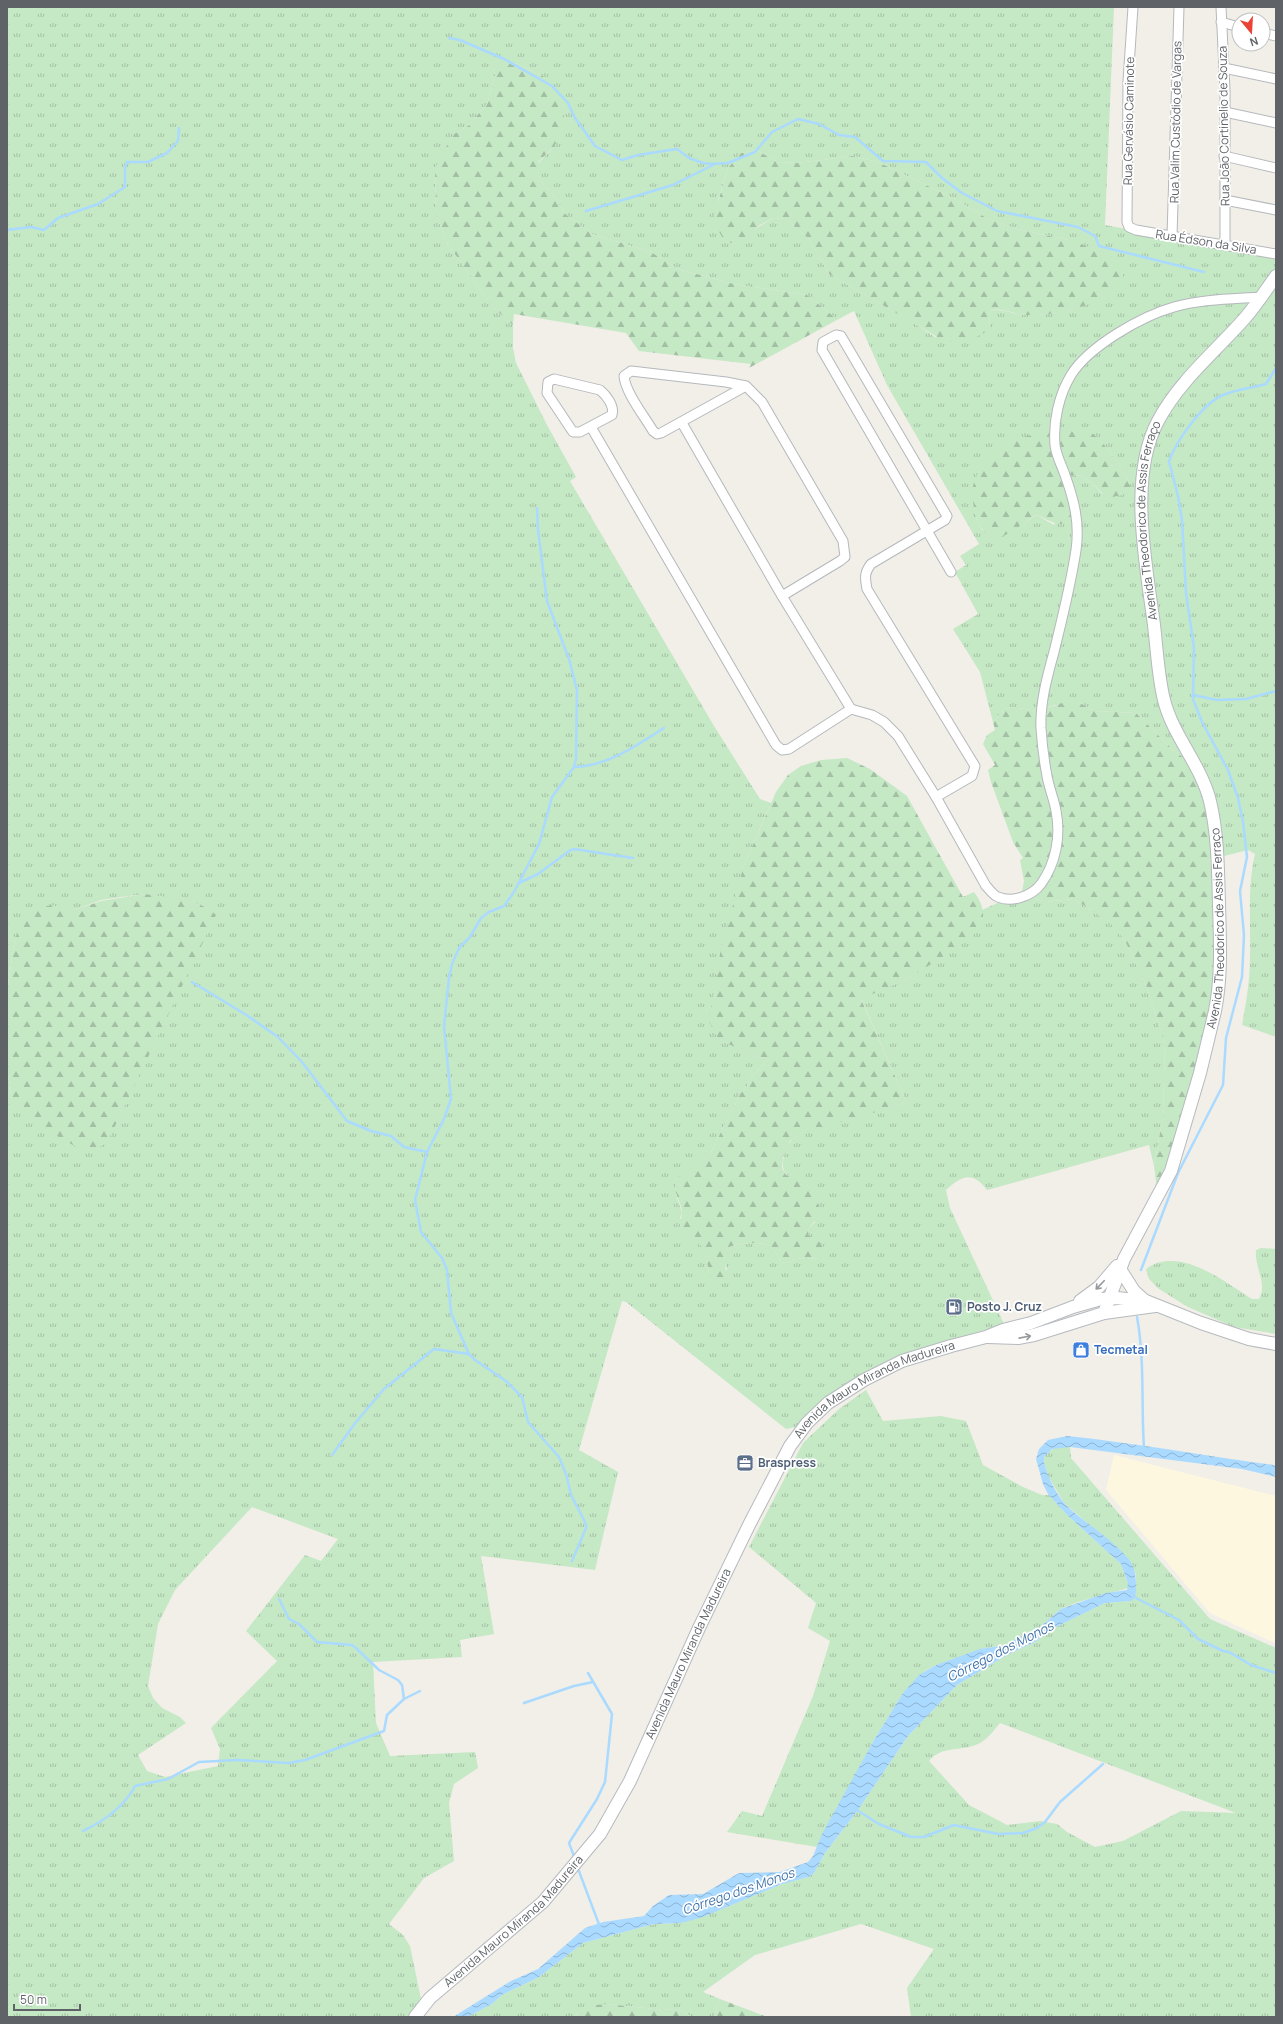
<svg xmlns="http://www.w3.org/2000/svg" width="1283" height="2024" viewBox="0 0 1283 2024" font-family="Manrope,sans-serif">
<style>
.commercial{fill:#fef7e0}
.grass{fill:url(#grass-tufts);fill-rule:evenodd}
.forest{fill:url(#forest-firs)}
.water{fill:url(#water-waves)}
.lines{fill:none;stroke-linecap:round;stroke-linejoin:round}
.stream{stroke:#aadaff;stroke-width:2.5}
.street-casing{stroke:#b5b8bc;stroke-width:11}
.secondary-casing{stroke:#b6babf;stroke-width:14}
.street{stroke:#fff;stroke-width:9}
.secondary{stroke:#fff;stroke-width:12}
.oneway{stroke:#979a9d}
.labels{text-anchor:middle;stroke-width:3.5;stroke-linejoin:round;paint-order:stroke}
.street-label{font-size:12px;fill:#5f6368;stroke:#fff}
.service-label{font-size:12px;font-weight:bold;fill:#4e5e75;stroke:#fff;text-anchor:start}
.shop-label{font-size:12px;font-weight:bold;fill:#366cbe;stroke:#fff;text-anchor:start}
.water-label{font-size:13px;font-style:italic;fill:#4174aa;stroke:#fff}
</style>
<defs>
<pattern id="grass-tufts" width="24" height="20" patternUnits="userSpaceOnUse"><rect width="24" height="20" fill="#c5e8c5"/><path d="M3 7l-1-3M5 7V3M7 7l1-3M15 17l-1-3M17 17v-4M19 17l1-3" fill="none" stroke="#a3c0a4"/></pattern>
<pattern id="forest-firs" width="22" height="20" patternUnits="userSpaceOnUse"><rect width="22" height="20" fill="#c5e8c5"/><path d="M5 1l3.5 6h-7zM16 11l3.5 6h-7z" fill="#a3c0a4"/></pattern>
<pattern id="water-waves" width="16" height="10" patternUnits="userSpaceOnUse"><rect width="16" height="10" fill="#aadaff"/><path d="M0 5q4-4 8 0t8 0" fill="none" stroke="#8eb4d2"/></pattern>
</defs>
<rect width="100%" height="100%" fill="#f1efe8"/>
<!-- commercial -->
<path class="commercial" d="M1114 1455 1276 1496V1644L1210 1613 1106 1490Z"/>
<!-- grass -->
<g class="grass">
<path d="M7 7H1114L1105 225 1276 257V1037L1242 1025C1246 1004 1250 980 1250 958 1251 923 1247 889 1255 854L1248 850 1220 857 1196 765 1175 752 1136 713 1095 711 1078 702 1055 705 1038 711 1010 707 1005 708 993 722 980 672 953 629 978 614 955 572 966 565 960 556 979 544 887 385 854 311 835 321 833 316 807 295 734 284 678 269 651 252 592 234 565 214 554 196 541 181 538 172V163L553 148 549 86 543 76 515 63 491 62 495 75 487 104 468 126 454 134 435 169 436 214 447 243 493 307 513 325V348L516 363 547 425 576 477 570 481 714 726 760 799 771 803 744 865 719 1039 756 1057 767 1058 766 1062 750 1078 748 1085 740 1094 709 1156 697 1165 676 1194 682 1213 680 1218 704 1249 709 1272 727 1270 725 1259 728 1247C740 1244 761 1239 772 1248 776 1252 778 1257 781 1262L787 1263 796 1259 806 1258 819 1259 817 1240 808 1236 809 1228 815 1222 808 1186C795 1181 781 1177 783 1161 784 1155 787 1145 791 1141 801 1128 878 1111 898 1106L906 1101 861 998 906 979 932 963 983 916 982 910 1022 892 1044 902 1073 899 1089 908 1116 927 1125 941 1144 979 1165 1044 1163 1116 1154 1166 1149 1145 987 1190C973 1171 962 1175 946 1190L950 1208 1004 1324 916 1351 800 1426 786 1429 626 1302 622 1301 579 1450 618 1472 595 1570 481 1556 494 1634 460 1640 462 1657 373 1662 376 1723 390 1756 475 1752 478 1768 454 1784 449 1803 454 1861 424 1878 389 1924 403 1935 410 1946 421 1999 407 2017H7V1070L12 1096 216 915 204 906 188 901 145 894 121 897 101 900 75 910 64 908 15 938 7 991ZM756 150 778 162 797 163 853 156 878 162 955 199 988 219 1018 229 1068 240 1113 292C1086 307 1057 316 1026 315 1014 315 1002 307 990 311L989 317 990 328 935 337 917 325 829 274 809 239 786 219 774 218 753 230 718 201 728 168 741 153ZM1102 442 1119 464 1130 484 1102 494C1094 485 1084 472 1071 476V485L1054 525 1037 515 1014 529 993 537 982 530 976 517ZM252 1507 338 1539 321 1561 305 1555 246 1631 277 1661 211 1728 220 1749 218 1766 165 1777 147 1771 138 1755 186 1723 180 1717 162 1708 153 1698 148 1686 158 1624 175 1590Z"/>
<path d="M1261 1248 1276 1249V1334L1234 1327 1188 1307 1159 1289 1149 1279 1146 1269C1179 1245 1223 1281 1252 1299H1259C1268 1283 1254 1267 1256 1250Z"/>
<path d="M866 1390 883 1421 941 1416 966 1421 983 1465 1023 1487 1042 1495H1049L1066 1514 1121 1564 1128 1583V1588L1078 1602 1061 1609 1040 1627 1005 1645 986 1648 936 1665 925 1671 903 1693 874 1740 817 1847 727 1832 742 1811 762 1816 813 1696 830 1641 808 1628 816 1603 749 1547 803 1443 839 1409Z"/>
<path d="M1057 1447H1070L1071 1458 1210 1619 1276 1648V2017H911L907 1988 934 1949 861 1924 755 1955 703 1992 720 1999 714 2017H693L678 2009 663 2010 608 2004 577 2013 575 2017H467L492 2004 502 1995 539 1977 583 1943 654 1924 680 1923 722 1909 782 1884 809 1877 814 1873 825 1853 858 1810 908 1736 957 1685 1007 1655 1035 1642 1056 1627 1105 1603 1131 1601 1136 1595V1575L1132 1564 1115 1547 1064 1503 1048 1476 1045 1468 1044 1457 1047 1452ZM1000 1723 1236 1813 1181 1811 1123 1841 1095 1847 1067 1832 1057 1824 1040 1821 1007 1825 969 1805 929 1761C942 1745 961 1752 978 1744 987 1740 994 1730 1000 1723Z"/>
</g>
<!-- forest -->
<g class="forest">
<path d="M495 59 515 63 543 76 564 105V118L559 138 553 148 538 162V172L541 181 554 196 565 214 592 234 651 252 678 269 734 284 807 295 833 316 835 321 749 368 751 364 639 351 626 333 514 314 513 325 493 307 447 243 436 214 435 169 443 152 454 134 468 126 487 104 495 75 491 62Z"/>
<path d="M756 150 778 162 797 163 853 156 878 162 955 199 988 219 1018 229 1068 240 1098 250 1122 270 1125 284C1097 305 1061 316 1026 315 1014 315 1001 306 990 311L989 317 990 328C978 340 962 341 946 342L829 274 809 239 786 219 774 218 760 225 740 241 732 243 725 242 717 228 714 216 728 168 741 153Z"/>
<path d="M1070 431 1093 434 1102 442 1119 464 1130 484V493L1108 498C1097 490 1086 471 1071 476L1074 518C1057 529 1054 522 1037 515 1026 520 1012 534 1000 537 977 543 969 497 974 482 979 469 989 452 1001 445 1022 434 1047 433 1070 431Z"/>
<path d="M1066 702H1078L1095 711 1136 713 1175 752 1196 765 1213 794 1218 804 1220 857 1210 859 1214 895 1215 980 1199 1061 1161 1183 1157 1189 1154 1166 1163 1116 1165 1044 1144 979 1125 941 1116 928 1089 908 1073 899 1044 902 1022 892 1024 881 1020 860 1023 858 1013 842 991 782 988 770 995 765 983 744 987 735 995 730 993 722 1005 708 1010 707 1038 711Z"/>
<path d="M847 758 870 769 907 796 963 897 974 892C979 899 984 907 983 917 980 936 923 970 906 979 892 987 876 992 861 999L906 1101 898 1106 812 1130 797 1136 790 1141 783 1157 782 1168 786 1175 808 1186 814 1194 821 1213 809 1228 808 1235C817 1240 827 1244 825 1256L819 1259 806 1258 796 1259 787 1263 781 1262C778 1257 776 1252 772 1248 762 1239 739 1244 728 1247 725 1262 727 1270 722 1284L713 1285C708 1273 707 1253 700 1244L694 1245C690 1243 684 1240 682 1236 677 1227 682 1220 682 1212 681 1201 671 1190 677 1179 683 1168 699 1165 709 1156L740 1094 748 1085 750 1078 766 1062 767 1058 756 1057 718 1039 709 1021 721 948 744 865 776 792 788 775 801 766 821 760Z"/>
<path d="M145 894C164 897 203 899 216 915L107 1143 95 1149 78 1148 33 1122 12 1096 7 1070V991L15 938 33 910 51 905 75 910 101 901Z"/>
<path d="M720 1999 767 2017H714Z"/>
<path d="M608 2004 663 2010 678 2009 693 2017H575C581 2005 596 2005 608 2004Z"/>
</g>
<!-- water -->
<path class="water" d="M1067 1436C1136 1443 1205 1456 1274 1465L1276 1466V1477L1242 1469 1070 1447 1052 1449 1044 1457C1043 1470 1057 1495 1065 1504 1084 1523 1119 1543 1132 1564 1135 1570 1136 1578 1136 1585 1136 1592 1137 1597 1131 1601L1105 1603 1056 1627 1035 1642 1007 1655 957 1685 908 1736 858 1810 825 1853 814 1873 809 1877 782 1884 703 1917 681 1923 654 1924 583 1943 539 1977 502 1995 492 2004 467 2017H453L511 1981 538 1969 585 1928 603 1922 644 1916 653 1906 669 1895 703 1894 739 1873 780 1872 808 1862 813 1856 822 1834 874 1740 903 1693 919 1675 936 1665 980 1649 1005 1645 1040 1627 1061 1609 1106 1593 1127 1590 1128 1583 1121 1564 1066 1514 1048 1494 1043 1484 1036 1459 1039 1449 1048 1440Z"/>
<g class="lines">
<!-- stream -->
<g class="stream">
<path d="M449 38 460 40 504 59 552 86 568 103 575 118 595 146 622 160 638 155 677 149 689 158 703 163 711 164 728 163 755 152 772 132 798 119 819 124 839 135 855 137 883 161 926 162 942 178 962 193 997 211 1078 227 1095 236 1099 246 1204 272"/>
<path d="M586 211 673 185 713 165"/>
<path d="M7 230 31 227 44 230 58 218 98 204 125 187V168L127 162H148L167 153 178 141 179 128"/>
<path d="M537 508 538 530 547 601 569 659 577 690 576 759 574 767 552 797 539 844 514 892 504 906 489 912 481 918 470 937 459 948 452 964 449 978 444 1026 451 1099 444 1119 427 1152 415 1200 421 1232 442 1258 447 1270 451 1313 469 1354 475 1360 506 1381 522 1397 528 1422 559 1457 566 1474 571 1495 586 1524V1528L572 1561"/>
<path d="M1193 695 1217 700 1246 699 1276 691"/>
<path d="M574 767C608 766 637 745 664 728"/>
<path d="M519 883 538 874 569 851 574 849 633 858"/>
<path d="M192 982 248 1016 278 1037 302 1062 347 1121 371 1131 391 1136 404 1147 427 1152"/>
<path d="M1141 1270 1178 1173 1223 1085 1226 1038 1242 977 1244 935 1240 891 1247 857 1243 822 1238 798 1228 770 1202 722 1193 699 1194 648 1186 593 1182 520 1178 496 1169 461C1177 440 1202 404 1223 395 1237 389 1252 388 1266 384L1276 368"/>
<path d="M1137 1317C1145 1361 1141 1404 1144 1448"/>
<path d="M332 1455 356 1422 384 1389 434 1349 469 1354"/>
<path d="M1132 1596 1179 1620 1198 1639 1223 1651 1229 1652 1251 1665 1276 1673"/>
<path d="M279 1599 289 1619 299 1624 317 1642 352 1645 356 1648 379 1670 398 1680 402 1685 404 1699"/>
<path d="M524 1703 574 1686 593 1682"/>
<path d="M855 1809 879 1824 911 1837H924L954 1825 998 1834 1023 1833 1037 1828 1045 1822 1060 1802 1103 1764"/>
<path d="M83 1831C104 1821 124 1807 135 1786L168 1779 199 1762 237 1760 289 1763 305 1760 384 1731 387 1715 404 1699 420 1691"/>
<path d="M575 1859 569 1843 597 1799 605 1782 612 1714 588 1673"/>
<path d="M577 1866 600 1927"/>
</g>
<!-- street casing -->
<g class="street-casing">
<g id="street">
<path d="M1133 7 1128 81 1127 222 1129 227 1136 230 1276 254"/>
<path d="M1221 7 1225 90V245"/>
<path d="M1221 22 1239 27"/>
<path d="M1263 33 1276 36"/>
<path d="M1224 68 1276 79"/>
<path d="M1225 112 1276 123"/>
<path d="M1224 156 1276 168"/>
<path d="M1225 200 1276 210"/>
<path d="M1172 236 1179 7"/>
<path d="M554 379 600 390C606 395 615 406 612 415L580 432H573L547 393 548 382Z"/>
<path d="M746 386 661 433 657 434 653 431C645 417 625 392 624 376L631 371 726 382 746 386 762 402 843 541 845 557 840 561 782 596"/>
<path d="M682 423 782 596 851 709"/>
<path d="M591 427 776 745 782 750 789 749 851 709"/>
<path d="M851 709 872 715 884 722 898 736 936 797 986 886C990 890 993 895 998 897 1012 903 1032 896 1041 884 1056 863 1061 836 1056 811 1054 799 1049 788 1047 776 1044 760 1042 744 1041 728 1040 703 1047 677 1054 652 1062 619 1071 584 1076 550 1080 523 1074 500 1065 475 1062 466 1056 455 1055 445 1053 421 1059 395 1071 375 1089 346 1142 316 1174 307 1202 299 1233 299 1262 297"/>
<path d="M936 797 972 776 975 766 867 589C865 578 864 573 871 564L945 520 947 516 841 336 836 335 823 342 822 350 951 572"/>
</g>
</g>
<!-- secondary casing -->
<g class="secondary-casing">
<g id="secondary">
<path d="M1120 1269 1134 1291 1145 1301"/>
<path d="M1080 1301 1099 1287 1117 1266"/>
<path id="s1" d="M1104 1313 1124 1259 1171 1171 1200 1073 1215 1011C1222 976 1220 940 1219 904 1218 870 1218 835 1210 801 1201 765 1173 736 1164 700 1158 676 1157 650 1154 625 1146 564 1128 477 1158 421 1179 381 1216 351 1245 318 1257 304 1266 290 1276 276"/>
<path d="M988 1337 1018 1338 1034 1335 1104 1313 1155 1306"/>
<path id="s2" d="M415 2017 430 1998 543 1902 600 1834 630 1781 699 1628 749 1525 790 1446 807 1423 828 1403 864 1380 902 1361 951 1346 986 1337 1003 1330 1031 1323 1073 1307 1101 1299 1117 1298 1146 1301 1201 1323 1249 1339 1276 1344"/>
</g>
</g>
<!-- street -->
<use href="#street" class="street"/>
<!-- secondary -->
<use href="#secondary" class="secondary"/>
</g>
<!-- one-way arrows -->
<defs><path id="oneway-shaft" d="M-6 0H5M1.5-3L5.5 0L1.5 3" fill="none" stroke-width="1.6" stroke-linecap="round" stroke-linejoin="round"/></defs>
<g class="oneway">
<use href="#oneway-shaft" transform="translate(1100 1285) rotate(134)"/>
<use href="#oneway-shaft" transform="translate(1025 1337) rotate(-11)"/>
</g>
<!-- icons -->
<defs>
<g id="fuel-square" transform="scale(0.9)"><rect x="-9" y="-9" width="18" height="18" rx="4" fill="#5c6f8a" stroke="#fff"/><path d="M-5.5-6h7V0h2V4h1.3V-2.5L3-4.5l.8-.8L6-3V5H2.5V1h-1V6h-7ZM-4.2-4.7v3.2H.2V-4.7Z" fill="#fff"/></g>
<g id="shop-square" transform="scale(0.9)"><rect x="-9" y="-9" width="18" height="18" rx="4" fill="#3f7fe0" stroke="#fff"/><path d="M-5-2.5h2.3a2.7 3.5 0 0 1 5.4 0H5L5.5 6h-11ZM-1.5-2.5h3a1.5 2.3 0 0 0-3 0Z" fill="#fff"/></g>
<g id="office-square" transform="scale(0.9)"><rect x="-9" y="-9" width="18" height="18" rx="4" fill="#5c6f8a" stroke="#fff"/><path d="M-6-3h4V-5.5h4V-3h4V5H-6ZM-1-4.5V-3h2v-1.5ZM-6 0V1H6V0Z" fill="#fff"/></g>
</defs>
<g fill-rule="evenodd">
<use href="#fuel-square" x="954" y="1307"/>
<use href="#shop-square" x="1081" y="1350"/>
<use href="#office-square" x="745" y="1463"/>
</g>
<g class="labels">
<!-- street labels -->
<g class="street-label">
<text transform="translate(1129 121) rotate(-89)" y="4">Rua Gervásio Caminote</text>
<text transform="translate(1176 122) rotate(-89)" y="4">Rua Valim Custódio de Vargas</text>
<text transform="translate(1224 126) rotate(-91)" y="4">Rua João Cortinelio de Souza</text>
<text transform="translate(1206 242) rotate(9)" y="4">Rua Édson da Silva</text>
<text dy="4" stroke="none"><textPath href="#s1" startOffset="827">Avenida Theodorico de Assis Ferraço</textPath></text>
<text dy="4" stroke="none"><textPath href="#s1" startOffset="406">Avenida Theodorico de Assis Ferraço</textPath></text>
<text dy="4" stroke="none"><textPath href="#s2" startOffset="798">Avenida Mauro Miranda Madureira</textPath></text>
<text dy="4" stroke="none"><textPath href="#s2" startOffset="462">Avenida Mauro Miranda Madureira</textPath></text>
<text dy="4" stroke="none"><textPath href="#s2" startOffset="138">Avenida Mauro Miranda Madureira</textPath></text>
</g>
<!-- service labels -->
<g class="service-label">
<text x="967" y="1311">Posto J. Cruz</text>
<text x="758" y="1467">Braspress</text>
</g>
<!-- shop labels -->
<g class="shop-label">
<text x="1094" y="1354">Tecmetal</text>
</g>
<!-- water labels -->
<g class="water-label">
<text transform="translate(1000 1651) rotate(-27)" y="5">Córrego dos Monos</text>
<text transform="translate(738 1891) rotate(-19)" y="5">Córrego dos Monos</text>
</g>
</g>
<!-- border -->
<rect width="1283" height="2024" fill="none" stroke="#5f6368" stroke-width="16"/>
<!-- north arrow -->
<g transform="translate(1251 32) rotate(162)"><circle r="19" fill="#ffffff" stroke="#bfc1c3"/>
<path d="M0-3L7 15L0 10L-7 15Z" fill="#ea4335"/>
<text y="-6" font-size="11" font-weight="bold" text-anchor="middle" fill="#5f6368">N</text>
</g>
<!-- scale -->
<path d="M14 2004v6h66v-6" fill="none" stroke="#5f6368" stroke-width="2"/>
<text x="20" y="2004" font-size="12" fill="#5f6368" stroke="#ffffff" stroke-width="3" paint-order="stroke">50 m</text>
</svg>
